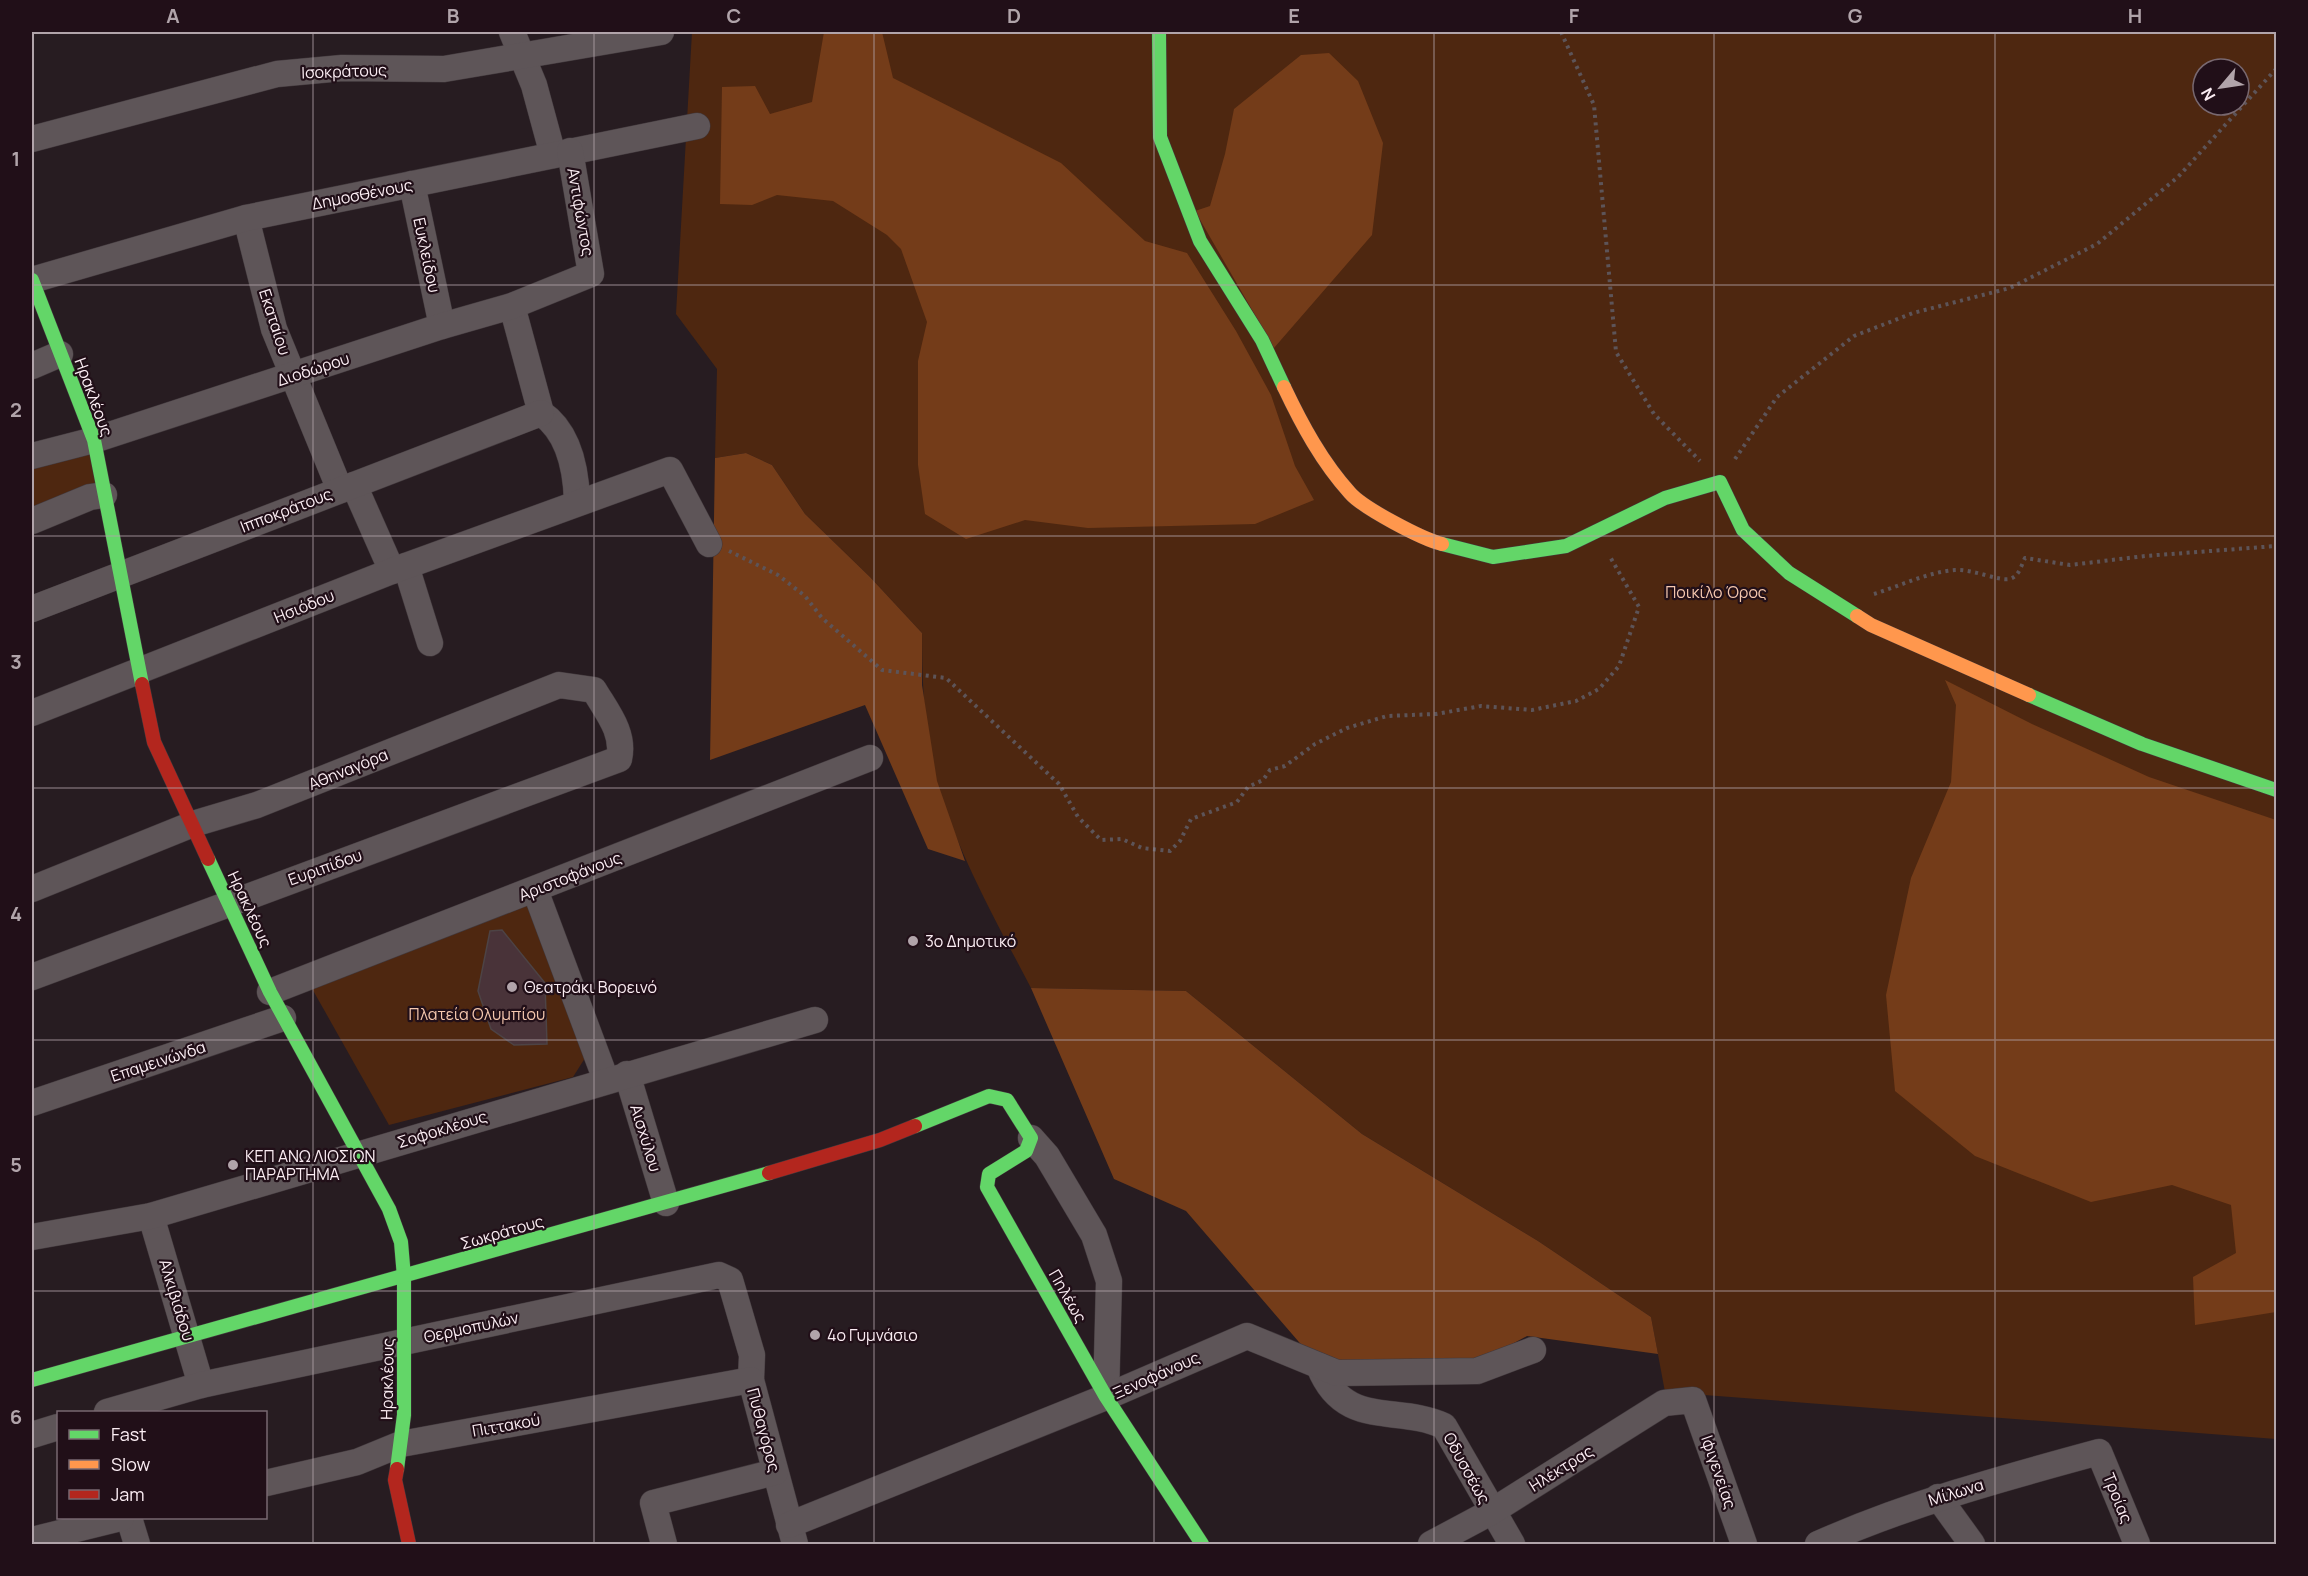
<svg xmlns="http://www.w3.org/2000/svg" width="2308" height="1576" viewBox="0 0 2308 1576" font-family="Manrope,sans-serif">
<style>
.green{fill:#4e2710;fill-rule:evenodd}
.forest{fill:#743c19}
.building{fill:#493339;stroke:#4d4345;stroke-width:1.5}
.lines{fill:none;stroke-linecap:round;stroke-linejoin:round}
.street-casing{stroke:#42393d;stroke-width:27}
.fast-casing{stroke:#42393d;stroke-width:15}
.slow-casing{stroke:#42393d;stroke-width:15}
.jam-casing{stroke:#42393d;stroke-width:15}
.path{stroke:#5d5458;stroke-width:4;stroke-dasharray:3 4.5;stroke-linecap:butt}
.street{stroke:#5e5558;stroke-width:26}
.fast{stroke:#63d668;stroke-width:14}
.slow{stroke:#ff974d;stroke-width:14}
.jam{stroke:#b3261e;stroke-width:14}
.grid{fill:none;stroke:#b1a4aa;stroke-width:1.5;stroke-opacity:0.55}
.poi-dot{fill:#b1a4aa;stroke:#210f18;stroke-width:2}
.labels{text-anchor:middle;stroke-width:4.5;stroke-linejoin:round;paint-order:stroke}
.street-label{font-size:16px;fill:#fbedf3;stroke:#210f18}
.park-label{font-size:16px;fill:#f6c8af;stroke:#210f18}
.poi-label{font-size:16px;fill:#fbedf3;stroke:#210f18;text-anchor:start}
.neatline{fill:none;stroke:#b1a4aa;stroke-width:2}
.grid-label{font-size:20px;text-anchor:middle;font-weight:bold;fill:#b1a4aa}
</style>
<rect width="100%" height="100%" fill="#271c21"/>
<!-- green -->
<g class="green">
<path d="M692 32H2276V1439L1665 1392 1651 1317 1538 1241 1362 1134 1186 991 1031 988C996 921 959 856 937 783 924 739 922 679 922 633L870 577 805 514 772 465 746 453 715 458 717 369 676 314ZM2203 69H2239V105H2203Z"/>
<path d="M94 440 104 495 32 524V461Z"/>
<path d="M528 905 585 1058 573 1077 389 1125 310 985Z"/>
</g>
<!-- forest -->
<g class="forest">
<path d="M824 32H882L893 78 1061 163 1145 241 1187 253 1236 331 1271 395 1295 466 1314 500 1255 524 1088 528 1025 520 966 539 925 514 918 465V361L927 322 901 249 887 235 833 201 777 195 752 205 720 204 722 87 755 86 770 114 812 102Z"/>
<path d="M1329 53 1358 81 1383 143 1372 235 1274 348 1195 211 1210 206 1225 154 1234 109 1301 55Z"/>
<path d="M746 453 772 465 805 514 870 577 922 633V685L937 781 965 861 928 849 865 705 710 760 715 458Z"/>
<path d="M1945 680 2032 724 2149 777 2276 820V1312L2195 1325 2193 1277 2236 1253 2231 1205 2172 1185 2091 1202 1975 1156 1895 1091 1886 995 1911 878 1951 782 1956 705Z"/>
<path d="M1031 988 1186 991 1362 1134 1538 1241 1651 1317 1658 1354 1527 1336 1481 1361 1338 1367 1311 1356 1186 1211 1114 1179Z"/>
</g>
<!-- building -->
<path class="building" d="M502 930 545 983 547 1044 514 1045 491 1029 478 991 490 931Z"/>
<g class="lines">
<!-- street casing -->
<g class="street-casing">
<g id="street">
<path d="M512 32 534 85 553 155"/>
<path d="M32 139 277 74 342 68 444 69 661 32"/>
<path d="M412 184 442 326"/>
<path d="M246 218 274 329 340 490"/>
<path d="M32 280 246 218 697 126"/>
<path d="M512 306 541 413"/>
<path d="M32 366 60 354"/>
<path d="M541 413C569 432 576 469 577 501"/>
<path d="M32 456 94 440 442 326 512 306 591 274 570 151"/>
<path d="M354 485 392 571"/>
<path d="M32 521 90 497 104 495"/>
<path d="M406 566 430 643"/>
<path d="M32 609 541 413"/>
<path d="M32 713 392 571 670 470 709 544"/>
<path d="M32 889 193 824 257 805 559 685 594 690C607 712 625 733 619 759L32 977"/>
<path d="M535 890 606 1080"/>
<path d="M270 992 870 758"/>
<path d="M627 1074 666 1203"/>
<path d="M32 1103 283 1018"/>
<path d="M1031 1138 1047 1156 1094 1235 1109 1281 1106 1397"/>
<path d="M151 1216 201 1385"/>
<path d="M32 1237 151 1216 815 1020"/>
<path d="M1319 1366C1344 1430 1397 1404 1444 1426L1512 1544"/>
<path d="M107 1412 201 1385 719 1275 730 1280 752 1355 751 1380 795 1544"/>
<path d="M32 1435 58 1427"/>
<path d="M266 1483 357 1462 401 1444 751 1380"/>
<path d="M1938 1497 1972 1544"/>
<path d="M129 1518 137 1544"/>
<path d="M789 1525 1106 1397 1247 1336 1337 1373 1477 1371 1533 1350"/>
<path d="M32 1540 121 1518"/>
<path d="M664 1544 653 1503 775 1472"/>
<path d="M1431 1544 1491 1512 1664 1403 1693 1400 1744 1544"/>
<path d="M1818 1544C1908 1504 2003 1478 2099 1452L2137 1544"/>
</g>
</g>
<!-- fast casing -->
<g class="fast-casing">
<g id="fast">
<path d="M1159 32 1160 137 1200 241 1262 340 1284 387"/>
<path d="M32 280 94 440 142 684"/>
<path d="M1442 544 1493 557 1566 546 1665 498 1720 482 1743 530 1789 573 1857 616"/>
<path d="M2029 695 2142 744 2276 790"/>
<path d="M208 859 270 992 389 1209 401 1242 404 1277V1415L397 1469"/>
<path d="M915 1126 989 1096 1007 1100 1031 1138 1026 1151 989 1174 987 1187 1106 1397 1202 1544"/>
<path d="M32 1380 769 1173"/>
</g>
</g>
<!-- slow casing -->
<g class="slow-casing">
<g id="slow">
<path d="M1284 387C1302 425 1322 462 1350 493 1363 508 1422 539 1442 544"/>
<path d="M1857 616 1871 625 2029 695"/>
</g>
</g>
<!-- jam casing -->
<g class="jam-casing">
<g id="jam">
<path d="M142 684 154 742 208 859"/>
<path d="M769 1173 880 1140 915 1126"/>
<path d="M397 1469 395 1480 409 1544"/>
</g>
</g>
<!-- path -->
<g class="path">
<path d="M1561 32 1594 105 1616 352 1654 414 1700 461"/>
<path d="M1735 459 1777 397 1854 336 1913 313 2010 288 2097 244 2178 177 2276 69"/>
<path d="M729 551 778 575 805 596 822 618 882 670 946 678 1059 784 1078 817 1101 840 1122 839 1142 848 1170 851 1180 841 1191 819 1237 802 1248 787 1263 780 1270 770 1285 766 1315 744 1347 728 1387 716 1436 714 1481 706 1532 710 1576 701 1599 689 1619 666 1639 607 1609 555"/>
<path d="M1874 594C1900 586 1928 572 1955 570 1973 569 1998 581 2009 579 2019 577 2021 566 2025 558L2070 565 2145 556 2276 546"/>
</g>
<!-- street -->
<use href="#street" class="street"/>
<!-- fast -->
<use href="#fast" class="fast"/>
<!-- slow -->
<use href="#slow" class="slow"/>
<!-- jam -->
<use href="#jam" class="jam"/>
</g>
<!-- grid -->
<path class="grid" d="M313 32V1544M594 32V1544M874 32V1544M1154 32V1544M1434 32V1544M1714 32V1544M1995 32V1544M32 285H2276M32 536H2276M32 788H2276M32 1040H2276M32 1291H2276"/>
<!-- markers -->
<g class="poi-dot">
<circle cx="913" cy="941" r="6"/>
<circle cx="512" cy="987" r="6"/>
<circle cx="233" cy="1165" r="6"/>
<circle cx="815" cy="1335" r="6"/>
</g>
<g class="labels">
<!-- street labels -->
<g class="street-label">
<text transform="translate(344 71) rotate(-2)" y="6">Ισοκράτους</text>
<text transform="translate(362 194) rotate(-11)" y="6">Δημοσθένους</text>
<text transform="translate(581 212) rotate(80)" y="6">Αντιφώντος</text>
<text transform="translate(427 255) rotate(78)" y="6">Ευκλείδου</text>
<text transform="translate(275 322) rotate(72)" y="6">Εκαταίου</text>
<text transform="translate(313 369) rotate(-18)" y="6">Διοδώρου</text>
<text transform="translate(94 397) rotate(70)" y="6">Ηρακλέους</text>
<text transform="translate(286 510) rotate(-21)" y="6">Ιπποκράτους</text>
<text transform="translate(304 606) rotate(-22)" y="6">Ησιόδου</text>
<text transform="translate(348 769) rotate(-22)" y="6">Αθηναγόρα</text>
<text transform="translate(325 867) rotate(-20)" y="6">Ευριπίδου</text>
<text transform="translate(570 876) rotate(-21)" y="6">Αριστοφάνους</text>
<text transform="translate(250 909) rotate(65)" y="6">Ηρακλέους</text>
<text transform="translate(158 1061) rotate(-18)" y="6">Επαμεινώνδα</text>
<text transform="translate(442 1129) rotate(-17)" y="6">Σοφοκλέους</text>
<text transform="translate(646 1138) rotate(73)" y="6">Αισχύλου</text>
<text transform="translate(502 1232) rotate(-16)" y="6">Σωκράτους</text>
<text transform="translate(1068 1296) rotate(60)" y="6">Πηλέως</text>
<text transform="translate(177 1300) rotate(73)" y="6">Αλκιβιάδου</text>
<text transform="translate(471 1327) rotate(-12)" y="6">Θερμοπυλών</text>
<text transform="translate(1156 1375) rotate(-24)" y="6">Ξενοφάνους</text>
<text transform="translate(387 1379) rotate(-89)" y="6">Ηρακλέους</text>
<text transform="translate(506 1425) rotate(-10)" y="6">Πιττακού</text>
<text transform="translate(764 1430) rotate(75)" y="6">Πυθαγόρος</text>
<text transform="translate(1467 1468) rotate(61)" y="6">Οδυσσέως</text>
<text transform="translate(1561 1468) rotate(-32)" y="6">Ηλέκτρας</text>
<text transform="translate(1719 1472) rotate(71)" y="6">Ιφιγενείας</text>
<text transform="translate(1956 1492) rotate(-17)" y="6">Μίλωνα</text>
<text transform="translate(2118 1498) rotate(68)" y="6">Τροίας</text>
</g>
<!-- park labels -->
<g class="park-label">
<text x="1716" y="598">Ποικίλο Όρος</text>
<text x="477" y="1020">Πλατεία Ολυμπίου</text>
</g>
<!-- poi labels -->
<g class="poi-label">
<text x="925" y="947">3ο Δημοτικό</text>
<text x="524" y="993">Θεατράκι Βορεινό</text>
<text x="245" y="1162">ΚΕΠ ΑΝΩ ΛΙΟΣΙΩΝ<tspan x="245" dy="18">ΠΑΡΑΡΤΗΜΑ</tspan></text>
<text x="827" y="1341">4ο Γυμνάσιο</text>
</g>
</g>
<!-- border -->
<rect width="2308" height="1576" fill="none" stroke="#210f18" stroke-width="66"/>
<!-- legend -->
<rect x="57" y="1411" width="210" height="108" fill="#210f18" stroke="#786870" stroke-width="1.5"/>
<rect x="69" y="1430" width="30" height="9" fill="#63d668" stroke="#786870" stroke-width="1.5"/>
<text x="111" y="1441" font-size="18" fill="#fbedf3">Fast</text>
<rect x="69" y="1460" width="30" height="9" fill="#ff974d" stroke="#786870" stroke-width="1.5"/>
<text x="111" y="1471" font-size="18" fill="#fbedf3">Slow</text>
<rect x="69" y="1490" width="30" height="9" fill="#b3261e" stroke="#786870" stroke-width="1.5"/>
<text x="111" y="1501" font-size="18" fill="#fbedf3">Jam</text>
<!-- north arrow -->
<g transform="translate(2221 87) rotate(241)"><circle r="28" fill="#210f18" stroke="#786870" stroke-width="1.5"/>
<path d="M0-4.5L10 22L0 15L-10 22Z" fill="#b1a4aa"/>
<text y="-9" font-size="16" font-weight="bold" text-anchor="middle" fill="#fbedf3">N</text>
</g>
<rect x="33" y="33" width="2242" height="1510" class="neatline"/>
<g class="grid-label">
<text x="173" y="23">A</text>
<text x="453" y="23">B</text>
<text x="734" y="23">C</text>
<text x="1014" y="23">D</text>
<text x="1294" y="23">E</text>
<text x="1574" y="23">F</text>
<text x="1855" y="23">G</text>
<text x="2135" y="23">H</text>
<text x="16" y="166">1</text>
<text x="16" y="417">2</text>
<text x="16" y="669">3</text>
<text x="16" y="921">4</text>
<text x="16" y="1172">5</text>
<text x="16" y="1424">6</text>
</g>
</svg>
